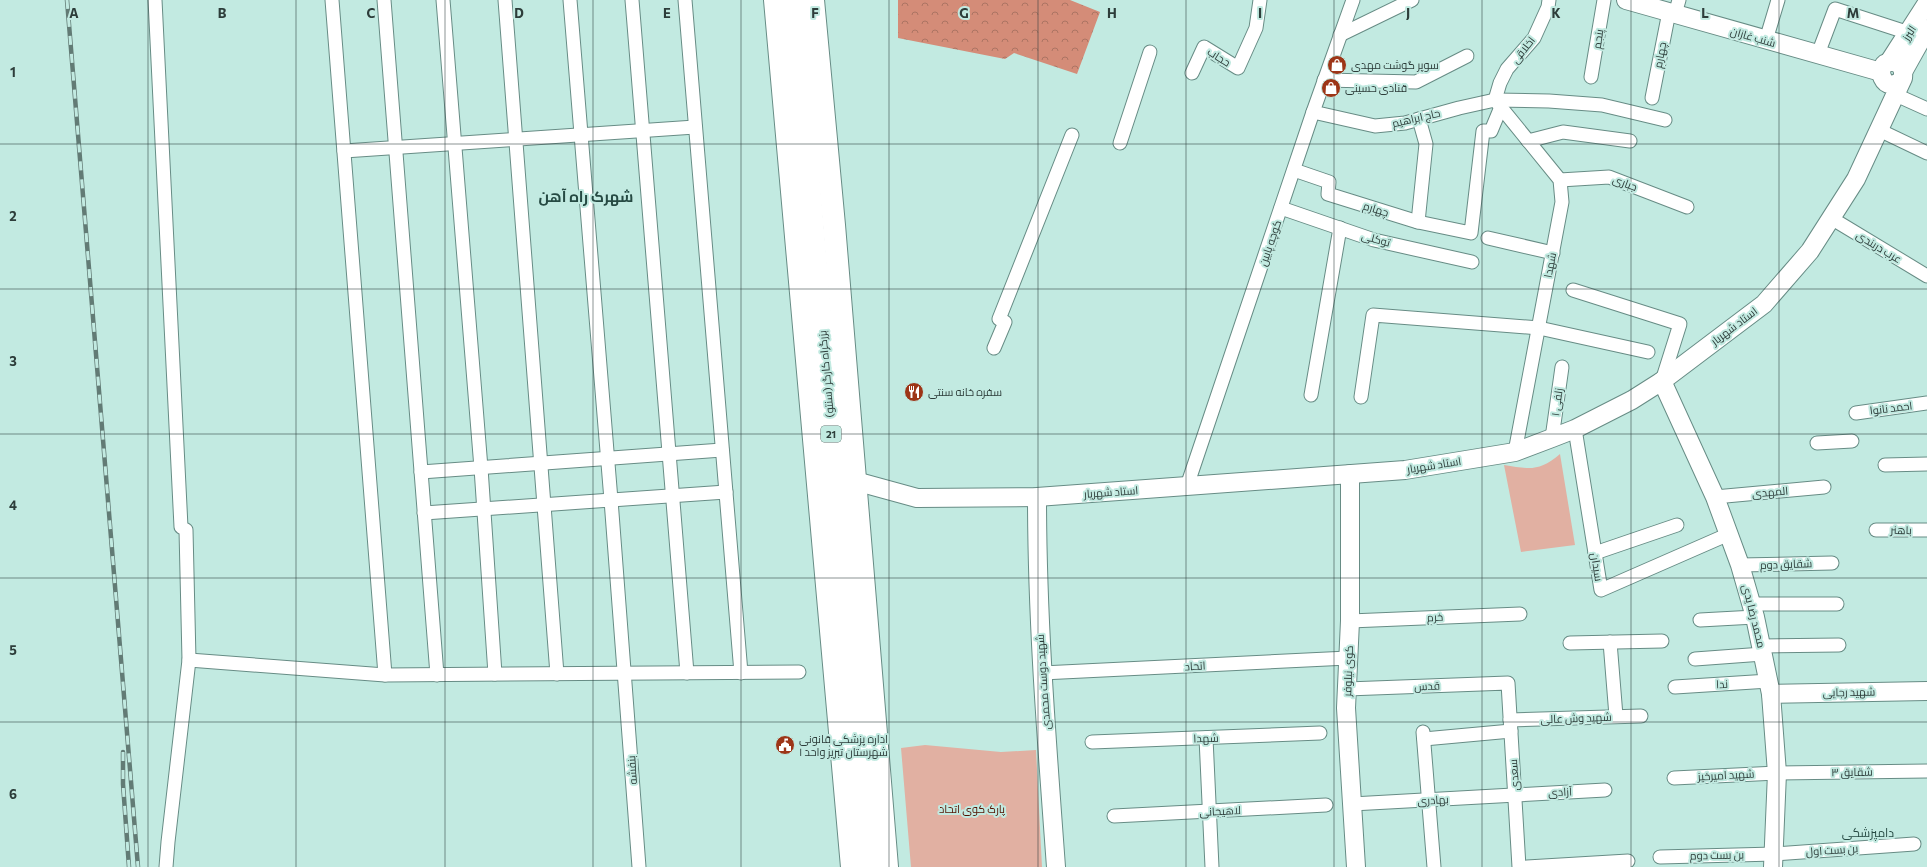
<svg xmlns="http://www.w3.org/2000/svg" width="1927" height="867" viewBox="0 0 1927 867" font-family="Commissioner,Cairo,sans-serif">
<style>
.forest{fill:url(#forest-crowns)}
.park{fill:#e1b0a2}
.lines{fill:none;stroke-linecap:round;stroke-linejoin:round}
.street-casing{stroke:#678c85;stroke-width:15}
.secondary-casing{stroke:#678c85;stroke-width:20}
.highway-casing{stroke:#678c85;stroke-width:24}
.street{stroke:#fff;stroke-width:13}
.secondary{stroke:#fff;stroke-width:18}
.highway{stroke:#fff;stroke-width:22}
.rail-casing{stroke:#627b75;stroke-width:4.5}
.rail{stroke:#c2eae1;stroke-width:3;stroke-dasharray:9;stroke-linecap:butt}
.grid{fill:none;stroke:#2d3d3a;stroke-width:1;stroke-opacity:0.55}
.labels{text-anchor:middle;stroke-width:4;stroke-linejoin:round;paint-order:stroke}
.shield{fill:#c2eae1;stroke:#5a716c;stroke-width:1}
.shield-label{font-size:10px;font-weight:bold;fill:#2d3d3a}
.street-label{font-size:11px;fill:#2d3d3a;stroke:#c2eae1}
.poi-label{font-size:11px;fill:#2d3d3a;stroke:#c2eae1;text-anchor:start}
.park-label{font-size:11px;fill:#531201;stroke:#c2eae1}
.neighbourhood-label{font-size:12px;fill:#264a43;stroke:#c2eae1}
.district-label{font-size:15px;font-weight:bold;fill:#264a43;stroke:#c2eae1}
.grid-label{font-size:13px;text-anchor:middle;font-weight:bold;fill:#2d3d3a;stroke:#c2eae1;stroke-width:4;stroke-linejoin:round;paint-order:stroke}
</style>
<defs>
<pattern id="forest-crowns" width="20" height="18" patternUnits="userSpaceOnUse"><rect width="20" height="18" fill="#d48c78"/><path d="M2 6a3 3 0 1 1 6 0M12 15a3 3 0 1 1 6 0" fill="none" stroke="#ac7463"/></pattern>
</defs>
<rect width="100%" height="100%" fill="#c2eae1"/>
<!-- forest -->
<path class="forest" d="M898 0H1070L1100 12 1077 74 1014 53 1005 59 898 38Z"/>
<!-- park -->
<g class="park">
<path d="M1560 454 1575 545 1521 552 1504 465C1529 469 1539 472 1560 454Z"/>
<path d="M925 745 1001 752 1036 750 1042 867H911L901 748Z"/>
</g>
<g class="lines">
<!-- street casing -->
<g class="street-casing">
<g id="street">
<path d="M155 0 181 527 186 530 189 660 168 842 166 867"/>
<path d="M332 0 385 675 799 672"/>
<path d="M384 0 437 675"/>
<path d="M443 0 481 468 495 674"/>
<path d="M505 0 557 674"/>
<path d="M570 0 611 500 639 867"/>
<path d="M632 0 687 673"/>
<path d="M685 0 741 673"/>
<path d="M1675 14 1679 0"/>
<path d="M1340 35 1412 0"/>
<path d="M1766 40 1778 0"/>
<path d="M1818 54 1835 9 1909 33"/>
<path d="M1192 73 1204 47 1238 68 1256 28 1260 0"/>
<path d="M1591 77 1604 0"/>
<path d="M1324 80 1416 82 1467 56"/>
<path d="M1896 95 1927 109"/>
<path d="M1652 98 1669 12"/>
<path d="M1495 100 1560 180 1562 202 1515 452"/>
<path d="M1495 100 1500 83 1507 69 1534 38 1548 7 1549 0"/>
<path d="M1313 112 1375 126 1405 123 1459 108 1495 100 1549 101 1602 105 1665 120"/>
<path d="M1879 130 1927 153"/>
<path d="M1528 141 1563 132 1630 141"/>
<path d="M1120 143 1150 52"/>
<path d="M344 151 695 127"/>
<path d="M1294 170 1329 182 1328 194 1418 222 1471 233 1483 131H1491L1501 107"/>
<path d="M1560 180 1609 177 1687 207"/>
<path d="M1281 208 1374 240 1472 262"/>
<path d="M1831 218 1927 276"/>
<path d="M1418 222 1426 144 1419 119"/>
<path d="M1488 238 1553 253"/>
<path d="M1573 290 1680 324 1662 381"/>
<path d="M994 348 1005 322 999 319 1072 135"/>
<path d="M1311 395 1340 228"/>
<path d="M1361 397 1373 315 1539 328 1648 352"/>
<path d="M1856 413 1927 403"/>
<path d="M1575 429 1601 590 1729 534"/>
<path d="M1552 438 1562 367"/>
<path d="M1817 443 1852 441"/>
<path d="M1885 465 1927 464"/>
<path d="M421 472 722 450"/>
<path d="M1187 486 1313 112 1353 0"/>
<path d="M1715 497 1824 487"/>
<path d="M424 513 726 492"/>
<path d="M1876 530H1927"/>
<path d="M1595 553 1677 525"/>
<path d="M1740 565 1832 563"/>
<path d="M1752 604H1837"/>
<path d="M1700 620 1755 617"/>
<path d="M1350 621 1520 614"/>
<path d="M1610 642 1616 716"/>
<path d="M1570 643 1662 641"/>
<path d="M1761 646 1839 645"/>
<path d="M1695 659 1763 654"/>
<path d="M189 660 385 675"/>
<path d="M1042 673 1348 658"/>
<path d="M1675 687 1769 681"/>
<path d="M1347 689 1508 683 1519 867"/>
<path d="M1510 720 1641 716"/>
<path d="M1423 732 1434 867"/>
<path d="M1206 738 1212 867"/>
<path d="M1424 739 1511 731"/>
<path d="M1092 742 1320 733"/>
<path d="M1674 778 1777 773 1927 771"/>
<path d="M1352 804 1605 790"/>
<path d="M1114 816 1326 805"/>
<path d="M1660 857 1774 854 1914 844"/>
<path d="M1527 867 1628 861"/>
</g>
</g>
<!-- secondary casing -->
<g class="secondary-casing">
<g id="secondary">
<path d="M1626 0 1881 72"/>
<path d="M1889 62 1927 3"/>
<path d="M1903 72 1927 29"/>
<path d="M1662 381 1715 497 1740 565 1755 617 1771 694 1777 773 1773 867"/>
<path d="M1350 474V621L1346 708 1356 867"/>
<path d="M855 481 917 498 1037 497 1405 470 1515 452 1552 438 1575 429 1632 400 1662 381 1764 304 1810 251 1856 179 1903 78C1904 70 1901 62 1892 62 1871 62 1884 99 1903 78"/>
<path d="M1037 497C1037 621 1047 744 1056 867"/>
<path d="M1771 694 1927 691"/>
</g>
</g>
<!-- highway casing -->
<g class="highway-casing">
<g id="highway">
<path d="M775 0 852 867"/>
<path d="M793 0 839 530 871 867"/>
<path d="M813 0 834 225 887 867"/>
</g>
</g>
<!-- street -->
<use href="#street" class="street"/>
<!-- secondary -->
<use href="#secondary" class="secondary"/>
<!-- highway -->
<use href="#highway" class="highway"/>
<!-- rail casing -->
<g class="rail-casing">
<g id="rail">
<path d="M67 0 138 867"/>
<path d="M123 752V784L129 867"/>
</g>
</g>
<!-- rail -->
<use href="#rail" class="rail"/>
</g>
<!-- grid -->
<path class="grid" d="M148 0V867M296 0V867M445 0V867M593 0V867M741 0V867M889 0V867M1038 0V867M1186 0V867M1334 0V867M1482 0V867M1631 0V867M1779 0V867M0 144H1927M0 289H1927M0 434H1927M0 578H1927M0 722H1927"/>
<!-- icons -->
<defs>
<g id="shop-disc" transform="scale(1)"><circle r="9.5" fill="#9d3517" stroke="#c2eae1"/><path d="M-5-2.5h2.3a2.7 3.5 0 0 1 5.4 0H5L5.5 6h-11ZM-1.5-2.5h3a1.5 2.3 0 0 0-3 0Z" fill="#fff"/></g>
<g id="restaurant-disc" transform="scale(1)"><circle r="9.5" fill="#9d3517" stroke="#c2eae1"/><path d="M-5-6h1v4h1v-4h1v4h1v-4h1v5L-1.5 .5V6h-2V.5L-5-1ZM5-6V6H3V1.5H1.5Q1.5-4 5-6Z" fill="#fff"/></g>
<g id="civic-disc" transform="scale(1)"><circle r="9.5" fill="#9d3517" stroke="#c2eae1"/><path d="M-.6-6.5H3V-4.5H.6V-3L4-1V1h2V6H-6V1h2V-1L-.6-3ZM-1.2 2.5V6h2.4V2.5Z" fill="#fff"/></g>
</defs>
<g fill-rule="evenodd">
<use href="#shop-disc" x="1337" y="65"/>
<use href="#shop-disc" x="1331" y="88"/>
<use href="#restaurant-disc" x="914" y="392"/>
<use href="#civic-disc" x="785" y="745"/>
</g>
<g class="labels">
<!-- shield labels -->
<rect class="shield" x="821" y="426" width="20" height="16" rx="3"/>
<g class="shield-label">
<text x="831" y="438">21</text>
</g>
<!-- street labels -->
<g class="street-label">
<text transform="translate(1909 33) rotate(-57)" y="4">البرز</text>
<text transform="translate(1753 37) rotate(16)" y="4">شنب غازان</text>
<text transform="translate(1598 39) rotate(-81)" y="4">پنجم</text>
<text transform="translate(1523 50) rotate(-52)" y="4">اخلاقی</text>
<text transform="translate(1660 55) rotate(-79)" y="4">چهارم</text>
<text transform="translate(1219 57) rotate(32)" y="4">حجاب</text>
<text transform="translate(1416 118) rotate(-13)" y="4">حاج ابراهیم</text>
<text transform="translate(1625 183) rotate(21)" y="4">جباری</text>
<text transform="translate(1376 209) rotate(17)" y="4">چهارم</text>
<text transform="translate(1376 239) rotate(15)" y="4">توکلی</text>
<text transform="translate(1270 243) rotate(-71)" y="4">کوچه پایین</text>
<text transform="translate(1879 247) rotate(31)" y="4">عرب دربندی</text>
<text transform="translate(1550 265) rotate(-79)" y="4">شهدا</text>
<text transform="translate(1734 326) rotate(-37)" y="4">استاد شهریار</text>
<text transform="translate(826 374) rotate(-95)" y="4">بزرگراه کارگر (سنتو)</text>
<text transform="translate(1557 402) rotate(-82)" y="4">زلفی ۱</text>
<text transform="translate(1891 408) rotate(-7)" y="4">احمد نانوا</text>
<text transform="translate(1434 465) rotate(-9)" y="4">استاد شهریار</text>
<text transform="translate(1111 492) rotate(-4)" y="4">استاد شهریار</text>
<text transform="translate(1770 492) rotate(-5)" y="4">المهدی</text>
<text transform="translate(1901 530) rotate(1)" y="4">باهنر</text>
<text transform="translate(1786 564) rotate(-2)" y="4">شقایق دوم</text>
<text transform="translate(1597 567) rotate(81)" y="4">سیدان</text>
<text transform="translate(1754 616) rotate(76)" y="4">محمد رضا یدی</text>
<text transform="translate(1435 617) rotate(-3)" y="4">خرم</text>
<text transform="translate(1195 666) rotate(-3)" y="4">اتحاد</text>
<text transform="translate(1348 671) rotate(-88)" y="4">کوی نیلوفر</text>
<text transform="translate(1043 682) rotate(-94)" y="4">شهید دوست محمدی</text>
<text transform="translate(1722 684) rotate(-3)" y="4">ندا</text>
<text transform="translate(1427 686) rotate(-2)" y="4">قدس</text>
<text transform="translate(1849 692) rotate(-1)" y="4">شهید رجایی</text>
<text transform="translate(1576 718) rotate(-2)" y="4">شهید وش عالی</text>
<text transform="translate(1206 738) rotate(-2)" y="4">شهدا</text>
<text transform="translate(632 770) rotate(-94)" y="4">بنفشه</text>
<text transform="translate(1852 772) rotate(-1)" y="4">شقایق ۳</text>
<text transform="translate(1514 775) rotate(-94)" y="4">سعدی</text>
<text transform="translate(1726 775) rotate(-3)" y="4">شهید امیرخیز</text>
<text transform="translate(1560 792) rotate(-3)" y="4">آزادی</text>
<text transform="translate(1433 800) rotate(-3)" y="4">بهادری</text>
<text transform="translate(1220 811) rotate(-3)" y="4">لاهیجانی</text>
<text transform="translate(1832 850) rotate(-4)" y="4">بن بست اول</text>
<text transform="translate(1717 855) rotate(-1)" y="4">بن بست دوم</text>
</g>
<!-- poi labels -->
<g class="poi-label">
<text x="1351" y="69">سوپر گوشت مهدی</text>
<text x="1345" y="92">قنادی حسینی</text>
<text x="928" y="396">سفره خانه سنتی</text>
<text x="799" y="743">اداره پزشکی قانونی<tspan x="799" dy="13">شهرستان تبریز واحد ۱</tspan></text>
</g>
<!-- park labels -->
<g class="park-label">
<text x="972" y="813">پارک کوی اتحاد</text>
</g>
<!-- neighbourhood labels -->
<g class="neighbourhood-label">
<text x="1868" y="837">دامپزشکی</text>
</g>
<!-- district labels -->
<g class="district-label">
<text x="586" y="202">شهرک راه آهن</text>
</g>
</g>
<g class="grid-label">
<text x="74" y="18">A</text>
<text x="222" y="18">B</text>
<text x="371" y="18">C</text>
<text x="519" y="18">D</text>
<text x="667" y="18">E</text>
<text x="815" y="18">F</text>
<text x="964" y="18">G</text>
<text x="1112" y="18">H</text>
<text x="1260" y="18">I</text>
<text x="1408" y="18">J</text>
<text x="1556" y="18">K</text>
<text x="1705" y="18">L</text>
<text x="1853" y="18">M</text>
<text x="13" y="77">1</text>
<text x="13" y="221">2</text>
<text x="13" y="366">3</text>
<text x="13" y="510">4</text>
<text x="13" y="655">5</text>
<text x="13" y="799">6</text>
</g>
</svg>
